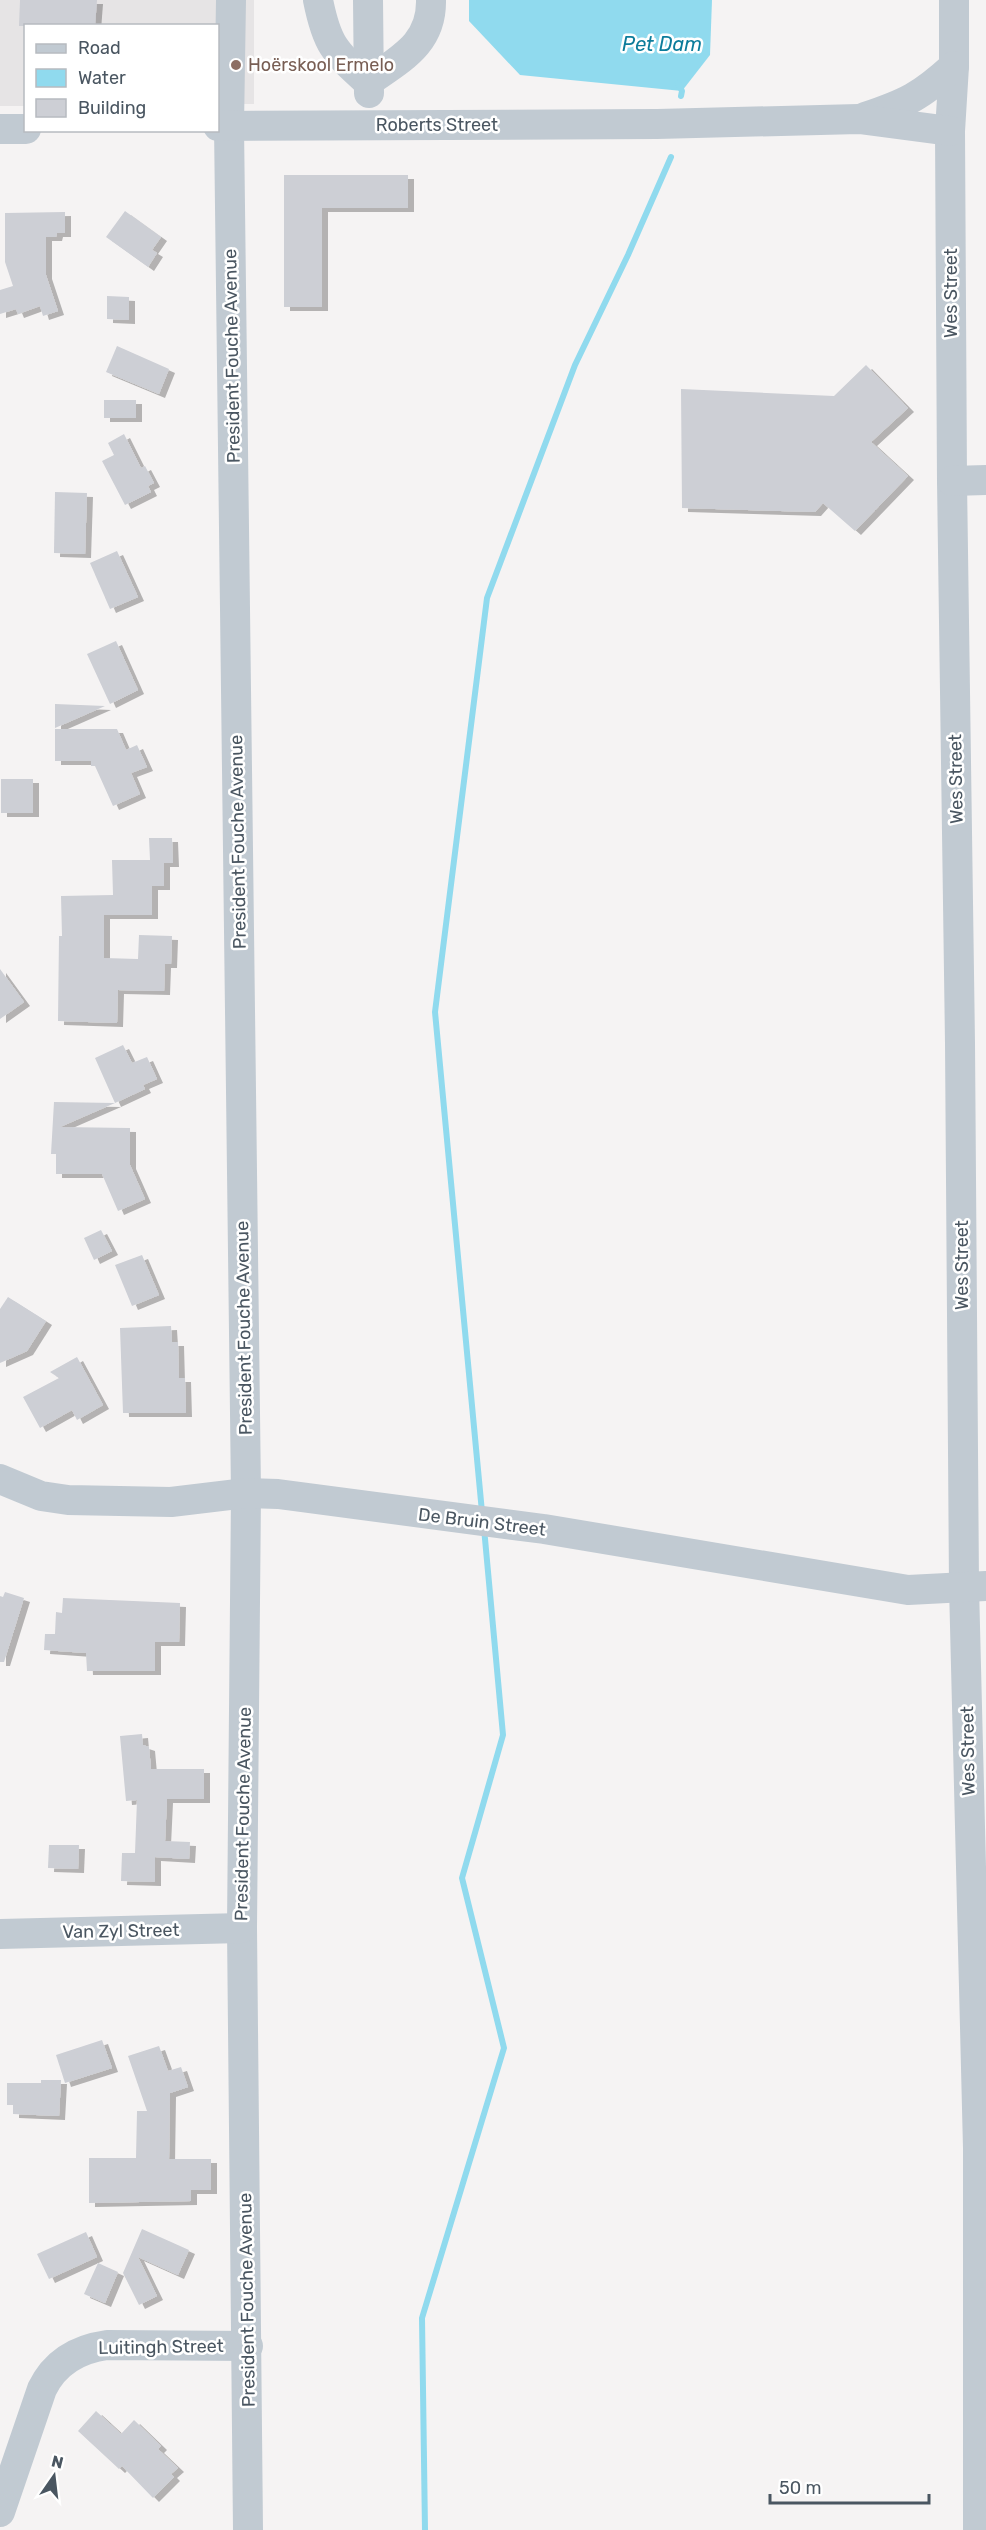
<svg xmlns="http://www.w3.org/2000/svg" width="986" height="2530" viewBox="0 0 986 2530" font-family="Rubik,sans-serif">
<style>
.education{fill:#e6e4e5}
.water{fill:#90daee}
.lines{fill:none;stroke-linecap:round;stroke-linejoin:round}
.stream{stroke:#90daee;stroke-width:6}
.building{fill:#cdcfd5;filter:url(#shadow)}
.minor{stroke:#c1cad2;stroke-width:30}
.education-dot{fill:#8d6e63;stroke:#fff;stroke-width:2}
.labels{text-anchor:middle;stroke-width:5;stroke-linejoin:round;paint-order:stroke}
.education-label{font-size:18px;fill:#785e54;stroke:#fff;text-anchor:start}
.street-label{font-size:18px;fill:#4a5661;stroke:#fff}
.water-label{font-size:20px;font-style:italic;fill:#0c7c9b;stroke:#fff}
</style>
<defs>
<filter id="shadow"><feDropShadow dx="6" dy="4" stdDeviation="0" flood-color="#0004"/></filter>
</defs>
<rect width="100%" height="100%" fill="#f5f3f3"/>
<!-- education -->
<path class="education" d="M0 0H254V104H218V26H26L25 106H0Z"/>
<!-- water -->
<path class="water" d="M469 0H712L710 55 682 91 520 75 469 21Z"/>
<g class="lines">
<!-- stream -->
<g class="stream">
<path d="M678 83 682 91 681 96"/>
<path d="M482 1512 435 1012 487 598 575 365 628 255 671 157"/>
<path d="M425 2530 422 2318 504 2048 462 1878 503 1735 484 1528"/>
</g>
</g>
<!-- building -->
<g class="building">
<path d="M20 0H97L95 26H19Z"/>
<path d="M284 175H408V208H322V307H284Z"/>
<path d="M125 211 161 237 152 250 157 253 148 267 106 237Z"/>
<path d="M65 212V233H57L56 237H46V275L58 311 43 316 40 306 18 314 16 309 0 314V290L13 286 5 262V213Z"/>
<path d="M107 296 129 297V320L107 319Z"/>
<path d="M117 346 169 369 159 394 106 372Z"/>
<path d="M866 365 908 408 871 442 908 476 855 531 823 503 815 512 682 508 681 389 834 396Z"/>
<rect x="104" y="400" width="32" height="18"/>
<path d="M124 434 141 468 145 466 154 483 148 486 151 492 125 505 102 461 114 455 108 443Z"/>
<path d="M55 492 87 493 85 554 54 553Z"/>
<path d="M117 551 138 597 110 609 90 563Z"/>
<path d="M116 641 138 690 110 704 87 654Z"/>
<path d="M55 704 105 706 55 728Z"/>
<path d="M55 729H117L126 750 137 745 147 767 131 773 140 794 113 806 95 766H91V761H55Z"/>
<rect x="1" y="779" width="32" height="34"/>
<path d="M149 838H172L173 863H164V886H152V915H104V958L138 959 139 935 172 936 171 964H165L164 991 118 990 117 1023 58 1021 59 936H62L61 896 113 895 112 860H150Z"/>
<path d="M0 969 24 1002 0 1019Z"/>
<path d="M123 1045 132 1063 147 1057 157 1079 143 1085 145 1089 115 1103 95 1058Z"/>
<path d="M54 1102 115 1103 60 1127 130 1128V1165L145 1199 118 1211 102 1174H56V1154H51Z"/>
<path d="M101 1230 112 1251 94 1260 84 1238Z"/>
<path d="M142 1255 159 1295 132 1306 115 1265Z"/>
<path d="M8 1297 46 1321 27 1351 0 1363V1309Z"/>
<path d="M171 1326 172 1342H178L179 1378H185L186 1413H123L120 1328Z"/>
<path d="M77 1357 103 1405 77 1420 72 1410 40 1428 23 1397 59 1378 50 1372Z"/>
<path d="M5 1592 24 1598 4 1662H0V1596L3 1597Z"/>
<path d="M63 1598 180 1603 179 1642H155V1671H87L86 1653 44 1650 45 1634H55L56 1612 62 1613Z"/>
<path d="M142 1734 143 1745 149 1747 151 1769H204V1799H167L165 1841 190 1842 189 1859 155 1857V1882L121 1881 122 1853H135L137 1800 126 1801 120 1736Z"/>
<path d="M49 1845H79L78 1869 48 1868Z"/>
<path d="M102 2040 112 2068 65 2083 56 2055Z"/>
<path d="M159 2046 168 2071 181 2067 188 2087 170 2093 169 2159H211V2190H191V2201L89 2203V2158H136L137 2111H147L128 2056Z"/>
<path d="M41 2080H61L59 2116 13 2114V2105H7V2083H41Z"/>
<path d="M142 2229 189 2250 178 2275 138 2257 157 2296 139 2305 123 2273Z"/>
<path d="M86 2232 97 2257 49 2279 37 2254Z"/>
<path d="M98 2263 118 2272 105 2303 84 2294Z"/>
<path d="M96 2411 121 2434 134 2420 161 2446 158 2449 178 2468 171 2474 174 2477 153 2498 122 2466 119 2469 78 2431Z"/>
</g>
<g class="lines">
<!-- minor -->
<g class="minor">
<path d="M231 0 229 126 246 1493 242 1928 248 2530"/>
<path d="M318 0C327 45 334 51 368 82 400 59 432 44 431 0"/>
<path d="M368 0 369 93"/>
<path d="M954 0V66L950 131 952 481 960 1043 964 1586 978 2148V2530"/>
<path d="M865 117C907 103 921 96 954 66"/>
<path d="M218 126 657 124 859 119 950 131"/>
<path d="M0 129H26"/>
<path d="M952 481 986 480"/>
<path d="M0 1479 41 1496 68 1500 171 1502 246 1493 278 1494 544 1529 908 1590 986 1586"/>
<path d="M0 1934 242 1928"/>
<path d="M0 2512 42 2389C55 2362 78 2349 107 2345L248 2346"/>
</g>
</g>
<!-- markers -->
<circle class="education-dot" cx="236" cy="65" r="6"/>
<g class="labels">
<!-- education labels -->
<g class="education-label">
<text x="248" y="71">Hoërskool Ermelo</text>
</g>
<!-- street labels -->
<g class="street-label">
<text x="437" y="131">Roberts Street</text>
<text transform="translate(951 293) rotate(-90)" y="6">Wes Street</text>
<text transform="translate(232 356) rotate(-91)" y="6">President Fouche Avenue</text>
<text transform="translate(956 779) rotate(-91)" y="6">Wes Street</text>
<text transform="translate(238 842) rotate(-91)" y="6">President Fouche Avenue</text>
<text transform="translate(962 1265) rotate(-90)" y="6">Wes Street</text>
<text transform="translate(244 1328) rotate(-91)" y="6">President Fouche Avenue</text>
<text transform="translate(482 1522) rotate(7)" y="6">De Bruin Street</text>
<text transform="translate(968 1751) rotate(-91)" y="6">Wes Street</text>
<text transform="translate(243 1814) rotate(-89)" y="6">President Fouche Avenue</text>
<text transform="translate(121 1931) rotate(-1)" y="6">Van Zyl Street</text>
<text transform="translate(247 2300) rotate(-91)" y="6">President Fouche Avenue</text>
<text transform="translate(161 2347) rotate(-1)" y="6">Luitingh Street</text>
</g>
<!-- water labels -->
<g class="water-label">
<text x="662" y="51">Pet Dam</text>
</g>
</g>
<!-- legend -->
<rect x="24" y="24" width="195" height="108" fill="#ffffff" stroke="#b7bbc0" stroke-width="1.5"/>
<rect x="36" y="44" width="30" height="9" fill="#c1cad2" stroke="#b7bbc0" stroke-width="1.5"/>
<text x="78" y="54" font-size="18" fill="#4a5661">Road</text>
<rect x="36" y="69" width="30" height="18" fill="#90daee" stroke="#b7bbc0" stroke-width="1.5"/>
<text x="78" y="84" font-size="18" fill="#4a5661">Water</text>
<rect x="36" y="99" width="30" height="18" fill="#cdcfd5" stroke="#b7bbc0" stroke-width="1.5"/>
<text x="78" y="114" font-size="18" fill="#4a5661">Building</text>
<!-- north arrow -->
<g transform="translate(54 2476) rotate(14)" stroke="#ffffff" stroke-width="4.5" paint-order="stroke">
<path d="M0-4.5L10 22L0 15L-10 22Z" fill="#4a5661"/>
<text y="-9" font-size="16" font-weight="bold" text-anchor="middle" fill="#4a5661">N</text>
</g>
<!-- scale -->
<path d="M770 2494v9h159v-9" fill="none" stroke="#4a5661" stroke-width="3"/>
<text x="779" y="2494" font-size="18" fill="#4a5661" stroke="#ffffff" stroke-width="4.5" paint-order="stroke">50 m</text>
</svg>
